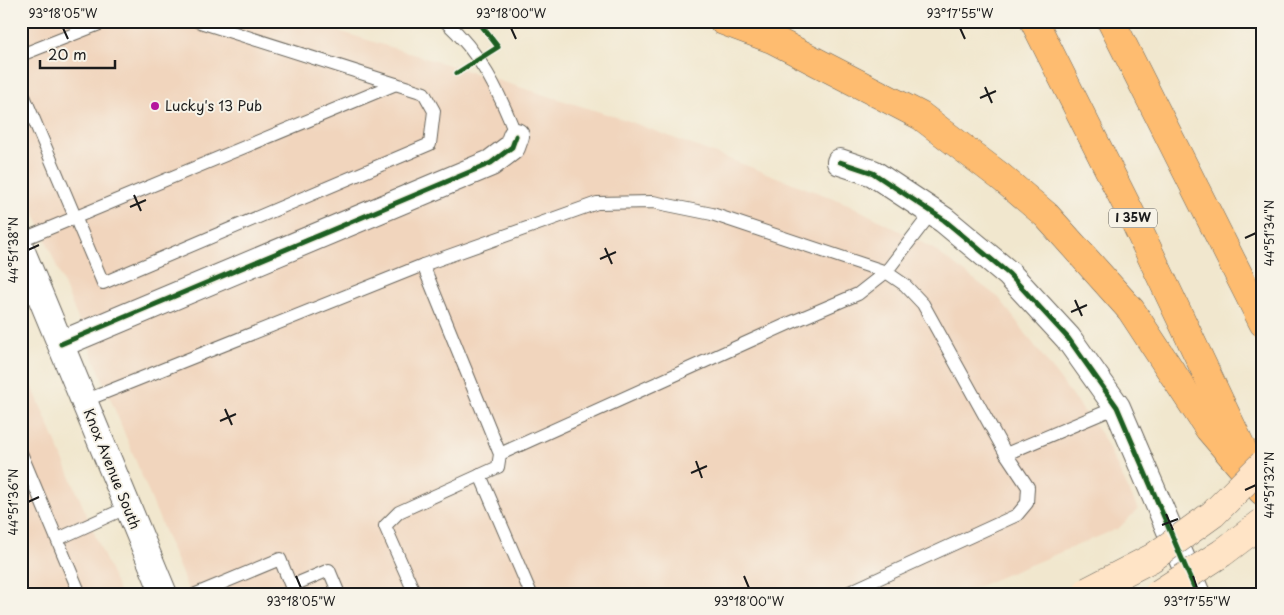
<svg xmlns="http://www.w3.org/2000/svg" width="1284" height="615" viewBox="0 0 1284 615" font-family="'Playpen Sans',sans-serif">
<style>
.built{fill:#f1d5bd}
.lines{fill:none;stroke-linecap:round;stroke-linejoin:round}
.lane-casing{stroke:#67635a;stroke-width:14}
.street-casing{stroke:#67635a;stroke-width:28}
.highway-casing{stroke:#67635a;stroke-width:29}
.lane{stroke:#fff;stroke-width:12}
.street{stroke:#fff;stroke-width:26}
.highway{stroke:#febc70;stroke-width:28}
.secondary-bridge-casing{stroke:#67635a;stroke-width:29;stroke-linecap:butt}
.secondary-bridge{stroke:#ffe4c6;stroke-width:28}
.cycleway-casing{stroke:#f7f3e8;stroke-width:8}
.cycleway{stroke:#1b5e20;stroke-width:5}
.ticks{fill:none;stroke:#1c1c1c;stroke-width:2}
.poi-dot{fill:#b5179e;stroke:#f7f3e8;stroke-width:2}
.labels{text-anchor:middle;stroke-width:4;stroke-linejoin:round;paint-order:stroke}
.shield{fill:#f7f3e8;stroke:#5e5c59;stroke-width:1}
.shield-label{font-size:12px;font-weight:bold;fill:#1c1c1c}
.poi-label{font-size:14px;fill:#1c1c1c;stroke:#f7f3e8;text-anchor:start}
.street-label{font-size:14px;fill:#1c1c1c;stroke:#f7f3e8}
.neatline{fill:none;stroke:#1c1c1c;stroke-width:2}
.ticks-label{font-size:12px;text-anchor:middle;fill:#1c1c1c}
</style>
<rect width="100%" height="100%" fill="#f7f3e8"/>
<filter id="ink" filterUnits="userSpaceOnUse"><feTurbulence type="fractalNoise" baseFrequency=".02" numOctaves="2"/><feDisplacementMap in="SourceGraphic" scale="10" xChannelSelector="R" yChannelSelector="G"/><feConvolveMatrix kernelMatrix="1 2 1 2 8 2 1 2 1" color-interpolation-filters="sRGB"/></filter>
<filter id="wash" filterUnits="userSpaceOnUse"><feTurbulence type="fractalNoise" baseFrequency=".0096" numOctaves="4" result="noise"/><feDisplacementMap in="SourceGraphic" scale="20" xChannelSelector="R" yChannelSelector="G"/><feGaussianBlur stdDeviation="1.12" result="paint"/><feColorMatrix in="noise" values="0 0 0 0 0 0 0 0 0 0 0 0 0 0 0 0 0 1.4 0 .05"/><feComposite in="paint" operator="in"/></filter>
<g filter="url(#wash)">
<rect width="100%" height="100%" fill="#f1e7ce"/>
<!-- built -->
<g class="built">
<path d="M21 21H306L626 120 848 204 932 248 999 298 1103 437 1138 509 1119 528 960 594H190L21 179Z"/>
<path d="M21 360 120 594H21Z"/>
</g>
</g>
<g filter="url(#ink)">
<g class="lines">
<!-- lane casing -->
<g class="lane-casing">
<g id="lane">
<path d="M445 21C481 54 499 91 516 136"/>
<path d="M21 55 107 21"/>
<path d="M21 89 103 283 430 144 434 111 424 93 197 21"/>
<path d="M932 212 886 272 905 285 923 304 1006 454 1117 407"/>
<path d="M21 240 396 84"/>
<path d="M423 265 597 203 653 202 712 214 886 272"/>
<path d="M84 401 423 265 500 454 498 467 399 512 385 526 415 594"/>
<path d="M21 453 80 594"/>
<path d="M500 454 790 323 858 294 886 272"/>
<path d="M480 475 531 594"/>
<path d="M58 539 128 507"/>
<path d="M196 594 280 559 291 586 329 570 339 594"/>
<path d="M845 594 1017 515 1027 503 1028 487 1006 454"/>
</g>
</g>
<!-- street casing -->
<g class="street-casing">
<g id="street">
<path d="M840 162 873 173 944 220 1009 274 1068 338 1117 407 1197 594"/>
<path d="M21 249 164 594"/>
<path d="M61 344 491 163 512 147 516 136"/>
</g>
</g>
<!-- highway casing -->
<g class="highway-casing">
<g id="highway">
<path d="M723 21 774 40 921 116 1001 177 1046 215 1131 310 1209 429 1262 491"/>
<path d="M1034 21 1133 218 1249 463"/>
<path d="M1111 21 1263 323"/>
</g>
</g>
<!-- lane -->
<use href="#lane" class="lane"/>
<!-- street -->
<use href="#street" class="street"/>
<!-- highway -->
<use href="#highway" class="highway"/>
<!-- secondary-bridge casing -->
<g class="secondary-bridge-casing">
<g id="secondary-bridge">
<path d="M1088 591 1152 558 1213 514 1263 464"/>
<path d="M1158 594 1222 553 1263 522"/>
</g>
</g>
<!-- secondary-bridge -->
<use href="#secondary-bridge" class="secondary-bridge"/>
<!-- cycleway casing -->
<g class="cycleway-casing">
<g id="cycleway">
<path d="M457 73 498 47 478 21"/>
<path d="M840 162 873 173 944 220 1009 274 1068 338 1117 407 1197 594"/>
<path d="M61 344 491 163 512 147 516 136"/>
</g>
</g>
<!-- cycleway -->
<use href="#cycleway" class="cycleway"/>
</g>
</g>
<!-- ticks -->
<path class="ticks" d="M63 28 68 39M511 28 516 39M960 28 965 39M985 87 992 103M980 98 996 91M134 195 141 211M130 207 146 200M1245 238 1256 233M605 248 612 264M28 250 39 245M600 259 616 252M1075 300 1082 316M1071 312 1087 305M225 409 232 425M220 421 236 414M696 461 702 478M691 473 707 466M1245 490 1256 485M28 502 39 497M1166 514 1173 530M1162 525 1178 519M296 576 301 588M744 576 749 588M1193 576 1197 588"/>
<!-- markers -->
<circle class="poi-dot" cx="155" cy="106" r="5"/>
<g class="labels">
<!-- shield labels -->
<rect class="shield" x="1109" y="208.5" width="48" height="19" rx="4"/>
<g class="shield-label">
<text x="1133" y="222">I 35W</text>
</g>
<!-- poi labels -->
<g class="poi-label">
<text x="165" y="111">Lucky's 13 Pub</text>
</g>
<!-- street labels -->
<g class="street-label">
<text transform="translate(112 469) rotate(68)" y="5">Knox Avenue South</text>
</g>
</g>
<!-- margin -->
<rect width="1284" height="615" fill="none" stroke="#f7f3e8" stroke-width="55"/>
<!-- scale -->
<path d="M40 60v8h75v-8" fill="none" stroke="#1c1c1c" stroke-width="2.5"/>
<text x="48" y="60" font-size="15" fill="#1c1c1c" stroke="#f7f3e8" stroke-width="4" paint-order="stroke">20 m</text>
<rect x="28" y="28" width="1228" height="560" class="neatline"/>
<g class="ticks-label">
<text x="63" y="18">93°18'05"W</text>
<text x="511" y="18">93°18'00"W</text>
<text x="960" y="18">93°17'55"W</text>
<text transform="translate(1270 233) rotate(-90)" y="4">44°51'34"N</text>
<text transform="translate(14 250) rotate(-90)" y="4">44°51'38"N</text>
<text transform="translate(1270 485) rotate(-90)" y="4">44°51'32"N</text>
<text transform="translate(14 502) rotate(-90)" y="4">44°51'36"N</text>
<text x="301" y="606">93°18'05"W</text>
<text x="749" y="606">93°18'00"W</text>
<text x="1197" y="606">93°17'55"W</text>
</g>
</svg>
